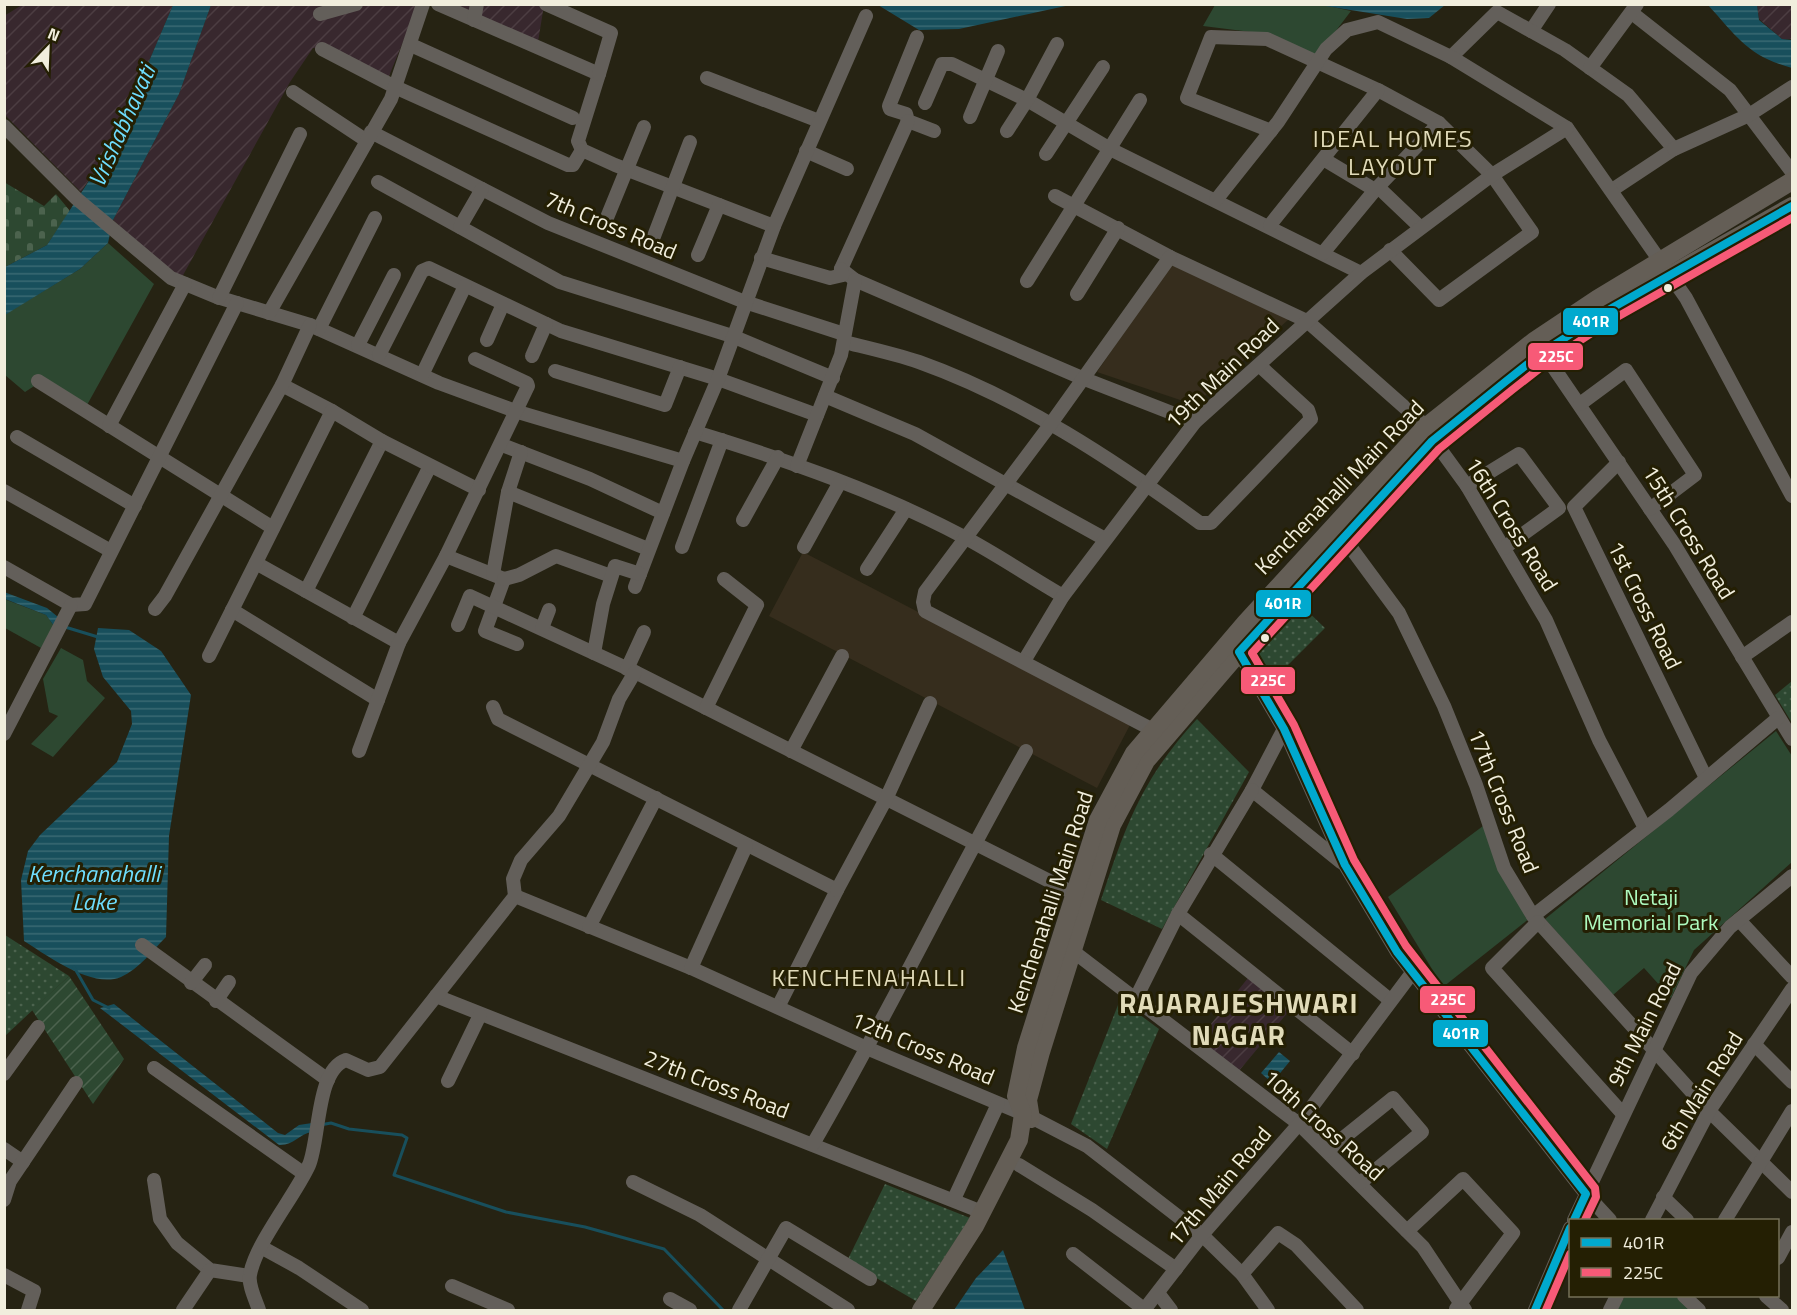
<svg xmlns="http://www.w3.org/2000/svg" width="1797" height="1315" viewBox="0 0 1797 1315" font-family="'Titillium Web',sans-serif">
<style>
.industrial{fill:url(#industrial-furrows)}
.education{fill:#362d1d}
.grass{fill:url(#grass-dots)}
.cemetery{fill:url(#cemetery-stones)}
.park{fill:#2d4831}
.garden{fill:url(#garden-furrows)}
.water{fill:url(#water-rules)}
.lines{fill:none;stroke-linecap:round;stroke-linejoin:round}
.stream{stroke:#184f5c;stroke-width:3}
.minor{stroke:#635f5a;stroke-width:14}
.major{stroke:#645e56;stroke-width:18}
.bus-1-casing{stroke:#241f03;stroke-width:12}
.bus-2-casing{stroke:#241f03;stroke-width:12}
.bus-1{stroke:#00a9ce;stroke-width:8}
.bus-2{stroke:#f75a77;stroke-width:8}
.bus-dot{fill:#f1eedd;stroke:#241f03;stroke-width:2}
.labels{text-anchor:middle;stroke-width:6;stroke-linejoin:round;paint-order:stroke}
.street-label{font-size:22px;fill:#f1eedd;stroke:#241f03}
.park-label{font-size:22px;fill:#adfabe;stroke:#241f03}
.water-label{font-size:24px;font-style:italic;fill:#6eddfd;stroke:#241f03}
.neighbourhood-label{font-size:24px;letter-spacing:1.5px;fill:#e1dbb9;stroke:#241f03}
.district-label{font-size:28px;font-weight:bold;letter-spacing:1.5px;fill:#e1dbb9;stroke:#241f03}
.line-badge{stroke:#241f03;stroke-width:2}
.badge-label{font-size:16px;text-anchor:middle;font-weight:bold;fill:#fff}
</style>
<defs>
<pattern id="industrial-furrows" width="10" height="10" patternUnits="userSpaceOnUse" patternTransform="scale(1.5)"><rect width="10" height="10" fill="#38282e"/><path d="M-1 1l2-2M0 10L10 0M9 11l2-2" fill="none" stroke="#4c3d42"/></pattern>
<pattern id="grass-dots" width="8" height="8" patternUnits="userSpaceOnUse" patternTransform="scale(1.5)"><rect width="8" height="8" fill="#2d4831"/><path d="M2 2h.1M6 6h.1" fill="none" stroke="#4c634e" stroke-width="1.8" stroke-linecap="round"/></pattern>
<pattern id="cemetery-stones" width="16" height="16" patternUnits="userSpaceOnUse" patternTransform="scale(1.5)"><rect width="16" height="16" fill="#2d4831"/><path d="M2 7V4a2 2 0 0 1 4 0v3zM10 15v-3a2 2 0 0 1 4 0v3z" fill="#4c634e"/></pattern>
<pattern id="garden-furrows" width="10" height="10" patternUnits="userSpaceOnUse" patternTransform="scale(1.5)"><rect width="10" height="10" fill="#2d4831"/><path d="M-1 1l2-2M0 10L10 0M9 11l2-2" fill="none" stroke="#4c634e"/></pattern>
<pattern id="water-rules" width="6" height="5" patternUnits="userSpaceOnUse" patternTransform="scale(1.5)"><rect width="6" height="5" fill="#184f5c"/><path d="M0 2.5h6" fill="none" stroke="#3a6973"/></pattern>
</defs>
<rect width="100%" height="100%" fill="#262313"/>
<!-- industrial -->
<g class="industrial">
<path d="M22 5H173L115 141 81 192 5 115 4 16Z"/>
<path d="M211 5H418L387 81 330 49 313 48 290 82 182 277 155 259 113 220 179 94Z"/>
<path d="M450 5H544L538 42Z"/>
<path d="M1757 5H1792V39H1782L1759 19Z"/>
<path d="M1248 978 1289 1011 1238 1072 1198 1040Z"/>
</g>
<!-- education -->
<g class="education">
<path d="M1171 263 1289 319 1195 405 1097 372Z"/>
<path d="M803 552 1131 723 1097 788 769 616Z"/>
</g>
<!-- grass -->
<g class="grass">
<path d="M1299 603 1325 628 1266 687 1249 658Z"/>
<path d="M1792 681V723L1775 695Z"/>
<path d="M1197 719 1249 772 1162 929 1101 900C1125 826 1143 777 1197 719Z"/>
<path d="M5 935 69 976 5 1036Z"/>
<path d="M1120 1000 1159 1029 1107 1149 1071 1124Z"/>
<path d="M885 1184 970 1218 916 1301 847 1261Z"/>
</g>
<!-- cemetery -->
<path class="cemetery" d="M4 182 44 206 56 194 70 211 47 245 5 267Z"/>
<!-- park -->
<g class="park">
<path d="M1319 4 1351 11 1316 57 1267 34 1203 26 1215 5Z"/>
<path d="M108 243 154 284 87 405 45 379 25 392 5 375 4 315 80 269Z"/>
<path d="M4 599 46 615 54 626 41 648 5 628Z"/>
<path d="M61 648 83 660 87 681 105 698 53 757 31 744 58 716 49 712 43 679Z"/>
<path d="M1776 731 1792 756V862L1694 950 1671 998 1644 968 1613 995 1545 919Z"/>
<path d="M1487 823 1530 918 1443 987 1388 897Z"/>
<path d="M1625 1296H1676L1692 1310H1617Z"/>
</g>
<!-- garden -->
<path class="garden" d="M69 976 124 1059 93 1104 32 1010Z"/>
<!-- water -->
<g class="water">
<path d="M173 5H211L179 94 113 220 108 243 80 269 5 315V267L47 245 115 141Z"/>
<path d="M878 5H877H1070L959 29 919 30Z"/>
<path d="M1319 5 1445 4V5L1429 18 1407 19Z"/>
<path d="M1708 5H1757L1759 20 1782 39 1792 40V68C1748 56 1738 38 1708 5Z"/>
<path d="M4 592 47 608 58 617 54 626 46 615 5 599Z"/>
<path d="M98 628 129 630 161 651 191 695 169 836 166 937C153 950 139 969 121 977 92 989 48 956 24 941L21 880 28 851 40 835 117 762 132 724 131 711 103 677 94 649Z"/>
<path d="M114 1004 278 1133 285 1135 299 1125 312 1123V1132C299 1134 293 1146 279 1145L100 1008Z"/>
<path d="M1279 1052 1290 1061 1272 1083 1261 1073Z"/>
<path d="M1003 1250 1025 1310H954L976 1278Z"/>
</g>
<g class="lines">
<!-- stream -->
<g class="stream">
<path d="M65 627 98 637"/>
<path d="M74 967 93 1000 109 1008"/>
<path d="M320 1125 331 1123 349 1129 402 1135 407 1138 394 1175 506 1212 585 1227 664 1249 723 1310"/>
</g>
<!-- minor -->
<g class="minor">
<path d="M438 4 599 74 578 141 582 150 615 165 774 226"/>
<path d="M546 4 611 33 599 74"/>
<path d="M1632 13 1730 90 1792 172"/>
<path d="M320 14 356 4"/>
<path d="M474 20 477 4"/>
<path d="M1531 31 1549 4"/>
<path d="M917 37 889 106 890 109 906 114 908 121 934 131"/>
<path d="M411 45 573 118"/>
<path d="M322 49 395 87 568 165H573L582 150"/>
<path d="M1451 57 1497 12 1565 50 1628 95 1674 149 1612 190"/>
<path d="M1590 68 1637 4"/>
<path d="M707 78 819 121"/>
<path d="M293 92 367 141"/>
<path d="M925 103 942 64H952L1027 100 1112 150 1361 273"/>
<path d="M970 117 998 51"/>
<path d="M908 121 841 269 855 280 1082 378 1195 422"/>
<path d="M4 126 77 199 171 278 217 297 310 325 439 383 518 412 683 461"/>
<path d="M1007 131 1027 100 1057 44"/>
<path d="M1271 131 1187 98 1211 37 1267 39 1378 90 1439 123 1492 175 1532 232 1439 300 1390 250"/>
<path d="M371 132 548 223 745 302 844 334"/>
<path d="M1674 149 1749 115 1792 87"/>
<path d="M806 151 847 169"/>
<path d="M1046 154 1103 67"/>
<path d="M1325 160 1375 190"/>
<path d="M378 182 560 282 732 336 833 378"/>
<path d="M1378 187 1420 227"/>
<path d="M1055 196 1170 257 1307 321 1419 420 1467 486 1546 620 1599 740 1645 828"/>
<path d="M1216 200 1278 122 1326 49 1347 30 1378 22 1451 57 1567 128 1686 298 1792 496"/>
<path d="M606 220 644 127"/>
<path d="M1270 225 1378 90"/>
<path d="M460 227 482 189"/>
<path d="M651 244 690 142"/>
<path d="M1323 253 1375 190 1439 123"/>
<path d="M698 255 719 205"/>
<path d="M761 258 830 278 843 275 841 269"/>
<path d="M1027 281 1140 100"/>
<path d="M1077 294 1118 228"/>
<path d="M219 298 300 134"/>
<path d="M269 313 391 99 423 4"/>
<path d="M319 329 375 218"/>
<path d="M487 340 503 304"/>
<path d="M844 342C868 348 895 354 919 362 1020 398 1114 460 1200 523H1211L1311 419 1308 410 1260 366"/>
<path d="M358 345 394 275"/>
<path d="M1543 352 1674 544 1792 739"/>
<path d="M379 355 422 271 429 268 561 331 718 379 817 415"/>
<path d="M532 356 546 324"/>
<path d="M555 371 665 405 680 367"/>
<path d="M422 375 465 286"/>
<path d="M38 381 273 528"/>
<path d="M282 385 332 411"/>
<path d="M825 396 915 434 1105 539"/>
<path d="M1580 404 1626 370 1695 475 1650 509"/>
<path d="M109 426 185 284"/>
<path d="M695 432C787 460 879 492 964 537 998 555 1030 577 1063 596"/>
<path d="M17 437 135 506"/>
<path d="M502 445 590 479 663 513"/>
<path d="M1619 462 1574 507 1706 778"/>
<path d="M797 466 841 355 855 280"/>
<path d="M1467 486 1519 454 1559 508 1504 548"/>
<path d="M4 491 111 551"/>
<path d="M508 492 521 452"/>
<path d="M743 520 778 457"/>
<path d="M1343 537 1399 613 1444 706 1476 785 1504 868 1533 916 1709 1111 1792 1192"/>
<path d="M682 547 722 440"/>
<path d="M804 547 840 482"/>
<path d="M446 556 504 579 485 631 517 644"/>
<path d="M256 563 399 643"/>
<path d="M4 567 71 605 85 604 237 303"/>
<path d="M867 569 906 509"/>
<path d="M493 574 508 492 648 549"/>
<path d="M504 579 519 575 556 556 611 576"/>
<path d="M635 587 683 461 718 379 774 226 866 16"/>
<path d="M306 591 382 441"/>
<path d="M155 609 165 596 282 385 310 325"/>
<path d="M232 610 378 700"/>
<path d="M353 618 430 466"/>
<path d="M458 625 470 596 635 672 1083 898"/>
<path d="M542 628 549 610"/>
<path d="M1236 647 1284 729 1345 865 1397 952 1586 1194 1610 1220"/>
<path d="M594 653 603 604 615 566 640 574"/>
<path d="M209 656 332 411 382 441 479 490"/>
<path d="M1742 657 1792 622"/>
<path d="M1024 661 1063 596 1195 422 1361 273 1492 175 1567 128"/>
<path d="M627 669 644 632"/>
<path d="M493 707 498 719 837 890 778 1007"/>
<path d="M706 708 757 605 724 579"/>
<path d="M1284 729 1252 790 1341 862"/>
<path d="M1153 730 925 611 923 602 925 592 1050 425 1170 257"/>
<path d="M4 734 71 605"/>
<path d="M359 751 399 643 446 556 528 386 527 383 475 359"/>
<path d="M791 751 842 656"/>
<path d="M1211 854 1390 1000"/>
<path d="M837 890 886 799 930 703"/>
<path d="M515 896 691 968 869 1049 1031 1117 1087 1146 1202 1235 1242 1274 1268 1310"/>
<path d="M1178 914 1353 1054"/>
<path d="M1533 916 1669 810 1778 718"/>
<path d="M1739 920 1792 977"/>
<path d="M1538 922 1492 968 1623 1114"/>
<path d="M589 927 656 798"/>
<path d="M142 945 328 1080"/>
<path d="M1074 952 1299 1124 1423 1247 1465 1310"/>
<path d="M691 968 746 846"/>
<path d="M191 983 205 965"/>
<path d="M436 996 982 1212"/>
<path d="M1136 998 1178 914 1252 790"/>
<path d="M216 1001 229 982"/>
<path d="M1754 1044 1792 1082"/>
<path d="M154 1068 303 1173"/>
<path d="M4 1074 38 1027"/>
<path d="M448 1081 480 1015"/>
<path d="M813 1144C888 1015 952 881 1026 751"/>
<path d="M4 1149 23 1162"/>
<path d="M1327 1151 1393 1098 1422 1132 1360 1183"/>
<path d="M1019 1165 1092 1210 1176 1269"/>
<path d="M154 1180 160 1219 177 1243 210 1270 249 1276"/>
<path d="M633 1182 700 1215 848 1310"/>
<path d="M1663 1197 1687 1220"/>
<path d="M954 1199 998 1104"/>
<path d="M4 1200 10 1181 76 1083"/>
<path d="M1574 1220 1691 973 1730 927 1792 876"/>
<path d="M1652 1220 1709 1111 1792 989"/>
<path d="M1725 1220 1792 1111"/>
<path d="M1407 1231 1463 1179 1513 1233 1456 1309"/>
<path d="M261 1247 299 1268 362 1310"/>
<path d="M1073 1254 1145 1310"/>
<path d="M1778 1258 1792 1232"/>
<path d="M1242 1274 1278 1233 1296 1245 1357 1310"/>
<path d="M4 1275 34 1291 28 1310"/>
<path d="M452 1286 508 1310"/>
<path d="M1158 1293 1171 1310"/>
<path d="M1684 1296 1699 1310"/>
<path d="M1766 1296 1782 1310"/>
<path d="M670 1299 690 1310"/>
<path d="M183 1310 210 1270"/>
<path d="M259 1310C256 1301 248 1285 250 1275 255 1244 295 1196 309 1165 320 1139 316 1070 346 1060L368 1070 380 1067 515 896 513 879 521 860 559 816 603 742 619 699 635 672"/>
<path d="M739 1310 786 1228 870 1279"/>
<path d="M1144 1310 1202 1235 1299 1124 1412 973"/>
<path d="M1535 1310 1570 1228"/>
<path d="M1610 1310 1617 1296"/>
</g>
<!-- major -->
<g class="major">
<path d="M1031 1119 1028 1100 1041 1052 1112 825 1146 761 1256 633 1432 441 1543 352 1605 312 1792 206"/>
<path d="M921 1310 975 1226 1019 1140 1023 1114 1016 1096 1026 1048 1098 820 1134 753 1245 623 1423 429 1534 341 1597 299 1792 181"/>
</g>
<!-- bus-1 casing -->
<g class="bus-1-casing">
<g id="bus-1">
<path d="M1574 1220 1586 1194 1397 952 1345 865 1284 729 1239 652 1432 441 1505 382 1543 352 1605 312 1792 206"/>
<path d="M1535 1310 1570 1228"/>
</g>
</g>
<!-- bus-2 casing -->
<g class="bus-2-casing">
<g id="bus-2">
<path d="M1585 1220 1596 1197 1595 1188 1406 946 1354 860 1294 725 1252 653 1439 449 1512 390 1549 361 1610 321 1792 218"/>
<path d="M1546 1310 1570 1254"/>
</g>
</g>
<!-- bus-1 -->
<use href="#bus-1" class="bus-1"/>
<!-- bus-2 -->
<use href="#bus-2" class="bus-2"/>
</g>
<!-- markers -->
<g class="bus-dot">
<circle cx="1668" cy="288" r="5"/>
<circle cx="1265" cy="638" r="5"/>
</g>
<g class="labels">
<!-- street labels -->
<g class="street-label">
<text transform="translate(611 225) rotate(23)" y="8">7th Cross Road</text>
<text transform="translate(1222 373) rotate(-44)" y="8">19th Main Road</text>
<text transform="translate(1339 487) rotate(-46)" y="8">Kenchenahalli Main Road</text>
<text transform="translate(1512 524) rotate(58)" y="8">16th Cross Road</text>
<text transform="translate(1689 532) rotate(58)" y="8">15th Cross Road</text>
<text transform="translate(1645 605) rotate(64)" y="8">1st Cross Road</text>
<text transform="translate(1504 801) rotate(68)" y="8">17th Cross Road</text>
<text transform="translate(1050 902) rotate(-72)" y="8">Kenchenahalli Main Road</text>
<text transform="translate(1644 1024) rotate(-63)" y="8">9th Main Road</text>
<text transform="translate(923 1048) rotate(23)" y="8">12th Cross Road</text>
<text transform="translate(717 1084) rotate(21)" y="8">27th Cross Road</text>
<text transform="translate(1701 1091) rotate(-58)" y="8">6th Main Road</text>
<text transform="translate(1324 1125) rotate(42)" y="8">10th Cross Road</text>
<text transform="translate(1219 1186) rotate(-50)" y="8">17th Main Road</text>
</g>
<!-- park labels -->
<g class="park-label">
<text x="1651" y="905">Netaji<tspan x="1651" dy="25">Memorial Park</tspan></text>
</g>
<!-- water labels -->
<g class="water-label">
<text transform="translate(122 126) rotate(-66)" y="8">Vrishabhavati</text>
<text x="94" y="882">Kenchanahalli<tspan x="94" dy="28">Lake</tspan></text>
</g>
<!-- neighbourhood labels -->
<g class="neighbourhood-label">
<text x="1393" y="147">IDEAL HOMES<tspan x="1393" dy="28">LAYOUT</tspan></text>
<text x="869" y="986">KENCHENAHALLI</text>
</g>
<!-- district labels -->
<g class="district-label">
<text x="1239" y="1013">RAJARAJESHWARI<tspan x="1239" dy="32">NAGAR</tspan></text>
</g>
</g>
<g class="line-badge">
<rect x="1562" y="307" width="57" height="29" rx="6" fill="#00a9ce"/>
<rect x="1527" y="342" width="57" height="29" rx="6" fill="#f75a77"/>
<rect x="1255" y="589" width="57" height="29" rx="6" fill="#00a9ce"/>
<rect x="1240" y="666" width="56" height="29" rx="6" fill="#f75a77"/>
<rect x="1419" y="985" width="57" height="29" rx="6" fill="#f75a77"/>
<rect x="1432" y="1019" width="57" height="29" rx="6" fill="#00a9ce"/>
</g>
<g class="badge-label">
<text x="1591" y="327">401R</text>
<text x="1556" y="362">225C</text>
<text x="1283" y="609">401R</text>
<text x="1268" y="686">225C</text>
<text x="1448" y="1005">225C</text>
<text x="1461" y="1039">401R</text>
</g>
<!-- border -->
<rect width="1797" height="1315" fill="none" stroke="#f1eedd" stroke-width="12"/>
<!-- legend -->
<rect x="1569" y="1219" width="210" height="78" fill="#241f03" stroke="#76725a" stroke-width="1.5"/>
<rect x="1581" y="1238" width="30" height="9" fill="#00a9ce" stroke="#76725a" stroke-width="1.5"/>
<text x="1623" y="1249" font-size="18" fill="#f1eedd">401R</text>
<rect x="1581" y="1268" width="30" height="9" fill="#f75a77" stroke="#76725a" stroke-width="1.5"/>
<text x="1623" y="1279" font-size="18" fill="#f1eedd">225C</text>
<!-- north arrow -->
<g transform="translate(48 48) rotate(23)" stroke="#241f03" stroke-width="4.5" paint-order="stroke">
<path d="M0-4.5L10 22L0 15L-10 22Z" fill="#f1eedd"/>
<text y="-9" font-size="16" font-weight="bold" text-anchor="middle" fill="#f1eedd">N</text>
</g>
</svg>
